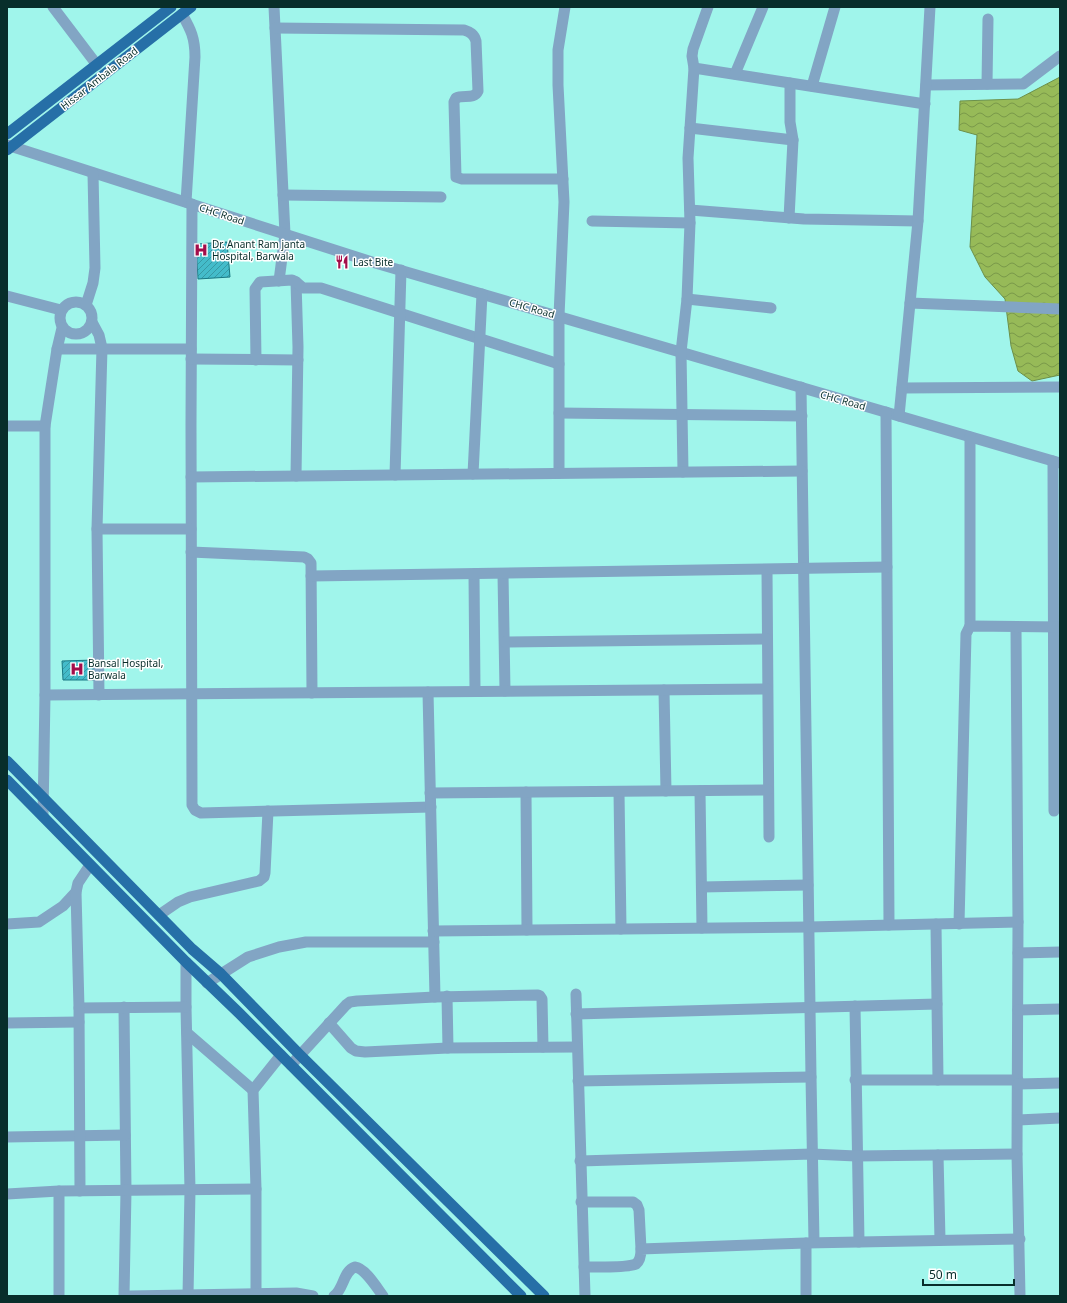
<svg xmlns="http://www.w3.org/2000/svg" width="1067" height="1303" viewBox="0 0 1067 1303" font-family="'Noto Sans',sans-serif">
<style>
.water{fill:url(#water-waves);stroke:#6c904a}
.building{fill:url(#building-hatch);stroke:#187883}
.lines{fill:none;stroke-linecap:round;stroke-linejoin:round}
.minor{stroke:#82a5c4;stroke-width:11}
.primary{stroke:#266fa7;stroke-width:11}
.labels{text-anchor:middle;stroke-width:3;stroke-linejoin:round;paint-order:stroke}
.street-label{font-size:10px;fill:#082e2b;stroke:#fff}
.poi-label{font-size:10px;fill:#082e2b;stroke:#fff;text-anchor:start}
</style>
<defs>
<pattern id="water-waves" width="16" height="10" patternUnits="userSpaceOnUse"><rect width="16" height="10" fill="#97ba58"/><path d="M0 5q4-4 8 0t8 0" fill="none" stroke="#799849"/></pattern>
<pattern id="building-hatch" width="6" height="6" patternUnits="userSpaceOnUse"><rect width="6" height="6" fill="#44bcca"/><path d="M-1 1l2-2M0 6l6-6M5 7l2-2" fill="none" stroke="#3799a4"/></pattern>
</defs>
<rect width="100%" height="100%" fill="#a0f5eb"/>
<!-- water -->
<path class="water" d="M1060 77V375L1032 381 1018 371 1011 346 1005 299 985 277 970 247 977 135 959 130 960 101 1018 99Z"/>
<!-- building -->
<g class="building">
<path d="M227 242 230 277 198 279 196 244Z"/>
<path d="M94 660V680H63L62 661Z"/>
</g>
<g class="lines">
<!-- minor -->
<g class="minor">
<path d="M53 7 97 65"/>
<path d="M274 7 285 234 279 281"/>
<path d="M182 14C191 30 195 38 195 57L186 202"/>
<path d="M275 28 464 30C470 32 474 34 476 41L478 91C474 100 463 94 456 98L454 102 456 177 462 179H563"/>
<path d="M694 68 925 104"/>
<path d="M735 74 763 7"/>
<path d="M987 84 988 19"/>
<path d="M926 85 1023 84 1060 56"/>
<path d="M812 86 835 7"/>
<path d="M690 128 793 140"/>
<path d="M7 145 372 262 1060 463"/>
<path d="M283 195 441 197"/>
<path d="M192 204 191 425 192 805 195 810 201 813 431 807"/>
<path d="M690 210 804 219 918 221"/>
<path d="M789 218 793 140 790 122V83"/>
<path d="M592 221 690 223"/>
<path d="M296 282 298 347 296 476"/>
<path d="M7 296 61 310"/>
<path d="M687 299 771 308"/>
<circle cx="76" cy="318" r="16"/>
<path d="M910 303 1060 309"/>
<path d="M86 305 93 283 95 268 93 173"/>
<path d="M92 322 99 335 102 348 97 529 99 695"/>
<path d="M57 349H191"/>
<path d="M191 359 298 360"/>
<path d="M256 360 255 289 260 282 292 280 296 282 303 288H321L559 364"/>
<path d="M801 387 811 1077 814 1242"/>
<path d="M902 388 1060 387"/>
<path d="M886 412 889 925"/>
<path d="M559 413 802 416"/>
<path d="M899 416 918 221 930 7"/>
<path d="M7 426H45"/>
<path d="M970 437V626"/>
<path d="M1053 461 1054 811"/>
<path d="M683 472 681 352 687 299 690 223 688 158 694 68 692 56 693 49 708 7"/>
<path d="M559 473V316L564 202 558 85V50L565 7"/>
<path d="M473 474 482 294"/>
<path d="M395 475 401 270"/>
<path d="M191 477 802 471"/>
<path d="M97 529H191"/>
<path d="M191 552 304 557 308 559 311 563 312 693"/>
<path d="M767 570 769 837"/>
<path d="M474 574 475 691"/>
<path d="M503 574 505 691"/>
<path d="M311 576 887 567"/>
<path d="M1016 627 1018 922 1017 1154 1020 1296"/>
<path d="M505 642 767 639"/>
<path d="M664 690 666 791"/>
<path d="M428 692 435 997"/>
<path d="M45 695 767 689"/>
<path d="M700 791 702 928"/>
<path d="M526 792 527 930"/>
<path d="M619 792 621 929"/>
<path d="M430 793 768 790"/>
<path d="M43 816 45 695V426L57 349 62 328"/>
<path d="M702 887 808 885"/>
<path d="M159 915 178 902 190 897 259 881 264 877 265 873 268 811"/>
<path d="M7 924 39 922 63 906 76 892"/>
<path d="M936 924 938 1080"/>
<path d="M959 924 966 634 970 626 1060 627"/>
<path d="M433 931 809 927 1018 922"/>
<path d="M1018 953 1060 952"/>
<path d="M186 962V1007L190 1190 188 1296"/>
<path d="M207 983 248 957 279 947 306 942H434"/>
<path d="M576 994 585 1296"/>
<path d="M447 996 448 1048"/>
<path d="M855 1006 859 1242"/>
<path d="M124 1007 126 1191 124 1296"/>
<path d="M79 1008 186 1007"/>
<path d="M1018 1010 1060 1009"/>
<path d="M576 1014 937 1004"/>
<path d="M7 1023 79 1022"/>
<path d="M329 1023 351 1048 356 1051 365 1052 448 1048 577 1047"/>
<path d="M187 1033 253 1090"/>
<path d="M291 1065 346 1005 350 1002 357 1001 435 997 538 995 540 996 542 999 543 1047"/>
<path d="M855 1080H1018"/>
<path d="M578 1081 811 1077"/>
<path d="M1018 1084 1060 1083"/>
<path d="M1018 1120 1060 1118"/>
<path d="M7 1137 125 1135"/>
<path d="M938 1155 940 1240"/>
<path d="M580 1161 812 1154 856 1156 1017 1154"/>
<path d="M80 1191 79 1008 76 892 78 883 90 865"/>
<path d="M7 1194 59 1191 256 1189"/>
<path d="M581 1202H633L637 1205 639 1210 641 1249"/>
<path d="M806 1243V1296"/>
<path d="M584 1267C595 1267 628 1268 636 1264 640 1261 641 1254 641 1249L806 1243 1020 1239"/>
<path d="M256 1294V1189L253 1090 281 1055"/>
<path d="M59 1296V1191"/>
<path d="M130 1296 296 1293 313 1296"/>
<path d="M334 1296C344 1289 343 1271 355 1267 365 1268 377 1288 383 1296"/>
</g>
<!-- primary -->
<g class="primary">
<path d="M7 134 171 7"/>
<path d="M7 150 191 7"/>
<path d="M7 761 192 949 221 974 300 1055 544 1296"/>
<path d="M7 780 186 962 238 1012 521 1296"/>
</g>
</g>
<!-- icons -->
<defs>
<g id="hospital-bare" transform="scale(1.08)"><path d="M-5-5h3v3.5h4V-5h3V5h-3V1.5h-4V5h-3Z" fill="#a30d4a" stroke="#fff" stroke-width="2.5" paint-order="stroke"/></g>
<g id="restaurant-bare" transform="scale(1.08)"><path d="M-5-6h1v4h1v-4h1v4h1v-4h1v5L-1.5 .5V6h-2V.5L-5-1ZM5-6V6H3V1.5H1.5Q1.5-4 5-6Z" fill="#a30d4a" stroke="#fff" stroke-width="2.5" paint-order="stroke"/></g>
</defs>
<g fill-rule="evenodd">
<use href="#hospital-bare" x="201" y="250"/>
<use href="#restaurant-bare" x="342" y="262"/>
<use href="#hospital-bare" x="77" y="669"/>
</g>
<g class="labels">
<!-- street labels -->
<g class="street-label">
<text transform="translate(99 78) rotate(-38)" y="4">Hissar Ambala Road</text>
<text transform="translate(222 214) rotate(18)" y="4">CHC Road</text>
<text transform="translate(532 308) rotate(16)" y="4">CHC Road</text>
<text transform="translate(843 400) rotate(16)" y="4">CHC Road</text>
</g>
<!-- poi labels -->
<g class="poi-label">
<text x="212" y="248">Dr. Anant Ram janta<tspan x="212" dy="12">Hospital, Barwala</tspan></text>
<text x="353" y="266">Last Bite</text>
<text x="88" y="667">Bansal Hospital,<tspan x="88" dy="12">Barwala</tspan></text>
</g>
</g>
<!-- border -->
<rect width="1067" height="1303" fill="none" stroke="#082e2b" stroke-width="16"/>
<!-- scale -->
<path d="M923 1279v6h91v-6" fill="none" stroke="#082e2b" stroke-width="2"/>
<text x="929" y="1279" font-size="12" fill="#082e2b" stroke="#ffffff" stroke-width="3" paint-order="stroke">50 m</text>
</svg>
